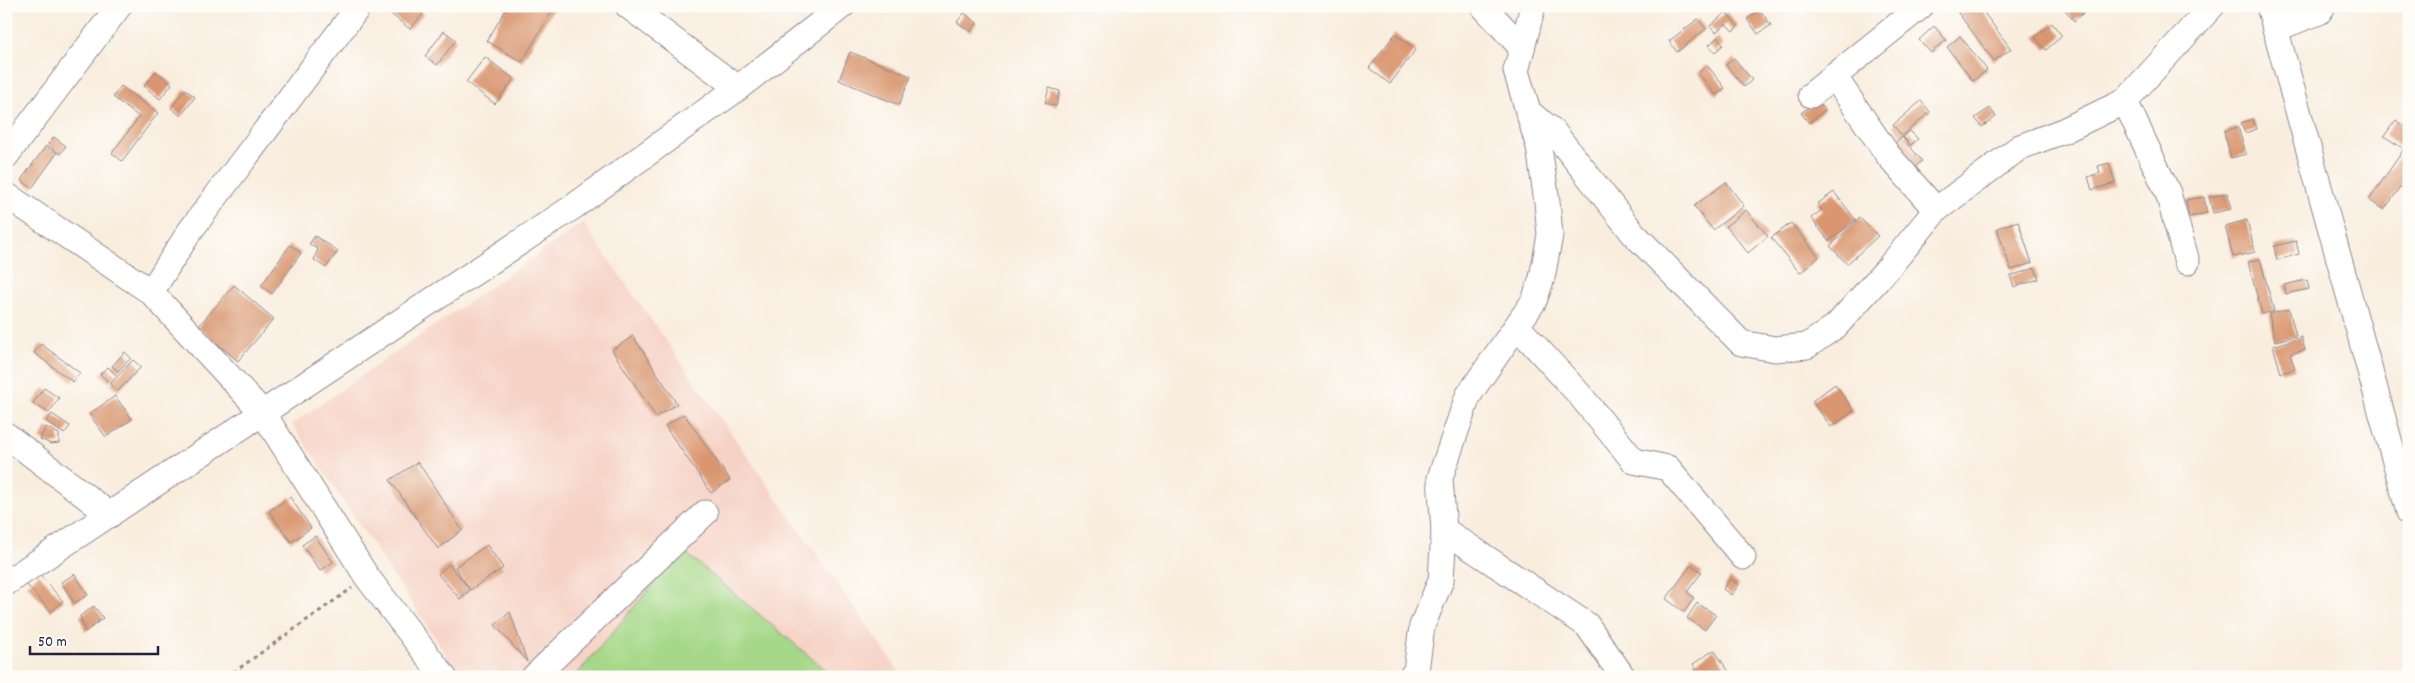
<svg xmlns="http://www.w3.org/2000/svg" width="2415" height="683" viewBox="0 0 2415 683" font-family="Dekko,sans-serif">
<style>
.built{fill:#f6d2c5}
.green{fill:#a5d888;stroke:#647d62}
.building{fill:#d9966f}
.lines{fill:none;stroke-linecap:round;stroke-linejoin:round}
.minor-casing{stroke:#8e888c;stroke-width:27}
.path{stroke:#8e888c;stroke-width:3;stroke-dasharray:4 4;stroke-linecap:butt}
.minor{stroke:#fff;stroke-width:25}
</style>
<rect width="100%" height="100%" fill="#fdfcf7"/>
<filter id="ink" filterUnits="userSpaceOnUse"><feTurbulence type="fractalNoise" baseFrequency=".02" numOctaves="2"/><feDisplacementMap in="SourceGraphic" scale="10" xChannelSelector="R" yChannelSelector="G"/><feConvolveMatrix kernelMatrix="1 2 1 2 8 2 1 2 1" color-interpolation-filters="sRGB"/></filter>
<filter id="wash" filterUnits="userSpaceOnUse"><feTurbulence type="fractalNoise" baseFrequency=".0096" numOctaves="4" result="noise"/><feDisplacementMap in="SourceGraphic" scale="20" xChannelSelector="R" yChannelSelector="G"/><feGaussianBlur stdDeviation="1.12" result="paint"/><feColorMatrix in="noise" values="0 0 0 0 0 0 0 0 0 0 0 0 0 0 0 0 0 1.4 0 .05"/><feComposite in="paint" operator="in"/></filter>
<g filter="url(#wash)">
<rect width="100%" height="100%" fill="#f9edde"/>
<!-- built -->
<path class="built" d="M583 223 903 677H461L292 424Z"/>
<!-- green -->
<path class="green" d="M682 550 834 677H575Z"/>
<g id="blocks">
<!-- building -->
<g class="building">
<path d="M390 6H414L423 14 410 29 387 11Z"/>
<path d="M508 6H555L522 62 487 41Z"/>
<path d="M1953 6H1979L2011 49 1994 61Z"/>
<path d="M2062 6H2091L2074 21Z"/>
<path d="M1760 10 1771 25 1758 34 1747 19Z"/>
<path d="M1726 12 1738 26 1733 31 1726 24 1716 32 1710 26Z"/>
<path d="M964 13 977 23 970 32 957 22Z"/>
<path d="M1698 19 1706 29 1677 52 1669 41Z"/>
<path d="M2052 23 2062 36 2046 50 2035 37Z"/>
<path d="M1934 26 1946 40 1931 53 1919 40Z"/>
<path d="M444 31 456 40 437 65 425 56Z"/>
<path d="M1395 34 1416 49 1390 84 1369 68Z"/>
<path d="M1960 36 1987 70 1973 81 1947 47Z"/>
<path d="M1718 37 1723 45 1715 52 1709 45Z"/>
<path d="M850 52 911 76 899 105 839 80Z"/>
<path d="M485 57 514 79 495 104 466 82Z"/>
<path d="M1734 58 1752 80 1744 87 1726 65Z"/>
<path d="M1707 65 1725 88 1716 95 1698 73Z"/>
<path d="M156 71 172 84 160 99 144 86Z"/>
<path d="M121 86 158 113 122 161 112 153 139 117 113 97Z"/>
<path d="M1049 88 1060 91 1056 106 1045 103Z"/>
<path d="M185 89 195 97 181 116 171 108Z"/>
<path d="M1817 101 1825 110 1809 123 1801 113Z"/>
<path d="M1921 101 1930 112 1902 136 1893 125Z"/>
<path d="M1990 108 1996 117 1982 127 1975 118Z"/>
<path d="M2253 119 2257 129 2245 133 2241 123Z"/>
<path d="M2396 120 2409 129V175L2384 210 2369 200 2404 149 2384 136Z"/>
<path d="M2238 127 2246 154 2231 158 2224 131Z"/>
<path d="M1910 131 1918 139 1911 145 1903 137Z"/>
<path d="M54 137 66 146 60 154 48 144Z"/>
<path d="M1902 137 1922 161 1910 172 1889 148Z"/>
<path d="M46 146 57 153 32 188 21 180Z"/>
<path d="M2109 163 2115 183 2092 190 2088 177 2100 173 2098 166Z"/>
<path d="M1726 182 1744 206 1713 230 1694 206Z"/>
<path d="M1834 192 1856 220 1829 241 1811 218 1822 210 1817 204Z"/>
<path d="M2227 193 2231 209 2213 213 2209 197Z"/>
<path d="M2204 197 2207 213 2189 217 2186 200Z"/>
<path d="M1746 210 1768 236 1748 253 1726 226Z"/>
<path d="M1860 218 1878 236 1847 264 1830 246Z"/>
<path d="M2247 220 2255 252 2233 257 2225 226Z"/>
<path d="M2018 221 2032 263 2011 270 1997 228Z"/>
<path d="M1791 223 1819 257 1800 273 1771 238Z"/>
<path d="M315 236 338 251 326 268 314 260 318 249 309 244Z"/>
<path d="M2296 241 2299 254 2277 260 2274 246Z"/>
<path d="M290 245 301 253 272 294 261 286Z"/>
<path d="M2260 259 2274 311 2262 314 2248 262Z"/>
<path d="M2035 268 2039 279 2014 287 2010 276Z"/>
<path d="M2307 280 2309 289 2286 294 2284 285Z"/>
<path d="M234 285 274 319 238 361 198 327Z"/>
<path d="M2289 309 2296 336 2275 341 2269 314Z"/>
<path d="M633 336 677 404 656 417 612 350Z"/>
<path d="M2301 337 2305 350 2290 354 2295 369 2281 373 2273 346Z"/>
<path d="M41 344 80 373 73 382 34 353Z"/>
<path d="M125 352 131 358 118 371 112 366Z"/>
<path d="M133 360 141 367 118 391 110 384Z"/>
<path d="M108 367 116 375 109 382 100 374Z"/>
<path d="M1835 384 1854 411 1831 427 1812 401Z"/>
<path d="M44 388 59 398 49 413 33 403Z"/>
<path d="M115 396 132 419 106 437 89 414Z"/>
<path d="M52 414 70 426 64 434 46 421Z"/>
<path d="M684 414 730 480 711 493 665 426Z"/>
<path d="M46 427 59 434V443L51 444 40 439Z"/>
<path d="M418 462 462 530 438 549 390 480Z"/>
<path d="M290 497 311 528 291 542 269 511Z"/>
<path d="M315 536 333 562 320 571 302 545Z"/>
<path d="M487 545 503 568 470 590 455 567Z"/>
<path d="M449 564 470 590 460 599 438 574Z"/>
<path d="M1691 565 1702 572 1687 592 1694 598 1684 612 1666 599Z"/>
<path d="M39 574 63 601 51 612 27 585Z"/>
<path d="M75 574 88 595 74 603 61 582Z"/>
<path d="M1730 578 1739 585 1731 595 1723 589Z"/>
<path d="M1697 603 1716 615 1705 630 1687 618Z"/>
<path d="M94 606 103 618 85 632 80 616Z"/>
<path d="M510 612 527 662 495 625Z"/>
<path d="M1714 650 1729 672 1722 677H1701L1693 664Z"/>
</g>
</g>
</g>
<g filter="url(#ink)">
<use href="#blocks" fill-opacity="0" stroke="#8e888c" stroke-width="1"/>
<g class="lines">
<!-- minor casing -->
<g class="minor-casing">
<g id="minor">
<path d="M628 6 738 88"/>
<path d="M1483 6 1522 48"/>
<path d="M2269 6 2409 512"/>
<path d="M2275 29 2319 12 2323 6"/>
<path d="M1834 76 1888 155 1936 210"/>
<path d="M1811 95 1921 6"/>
<path d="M2125 101 2168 193 2187 262"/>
<path d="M1528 112 1553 131 1633 233 1741 343 1775 349 1807 346 1836 326 1889 267 1936 210 2020 147 2063 131 2125 101 2212 6"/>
<path d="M6 156 119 6"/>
<path d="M6 195 151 292 263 413 367 577 444 677"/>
<path d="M151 292 190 231 359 6"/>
<path d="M1517 326 1579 394 1634 461 1668 468 1743 557"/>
<path d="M6 435 110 515"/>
<path d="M1444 530 1587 625 1623 677"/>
<path d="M6 583 573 207 738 88 842 6"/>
<path d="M534 677 705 513"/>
<path d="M1411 677 1416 671 1422 626 1441 580 1444 530 1440 478 1468 396 1534 301 1542 278 1550 235 1547 202 1539 147 1516 71 1533 6"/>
</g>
</g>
<!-- path -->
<path class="path" d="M227 677 352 588"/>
<!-- minor -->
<use href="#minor" class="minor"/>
</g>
</g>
<!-- margin -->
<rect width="2415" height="683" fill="none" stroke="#fdfcf7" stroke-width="25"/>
<!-- scale -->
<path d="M30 646v8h128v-8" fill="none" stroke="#22223b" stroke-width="2.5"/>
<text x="38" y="646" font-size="15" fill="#22223b" stroke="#fdfcf7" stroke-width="4" paint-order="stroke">50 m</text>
</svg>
